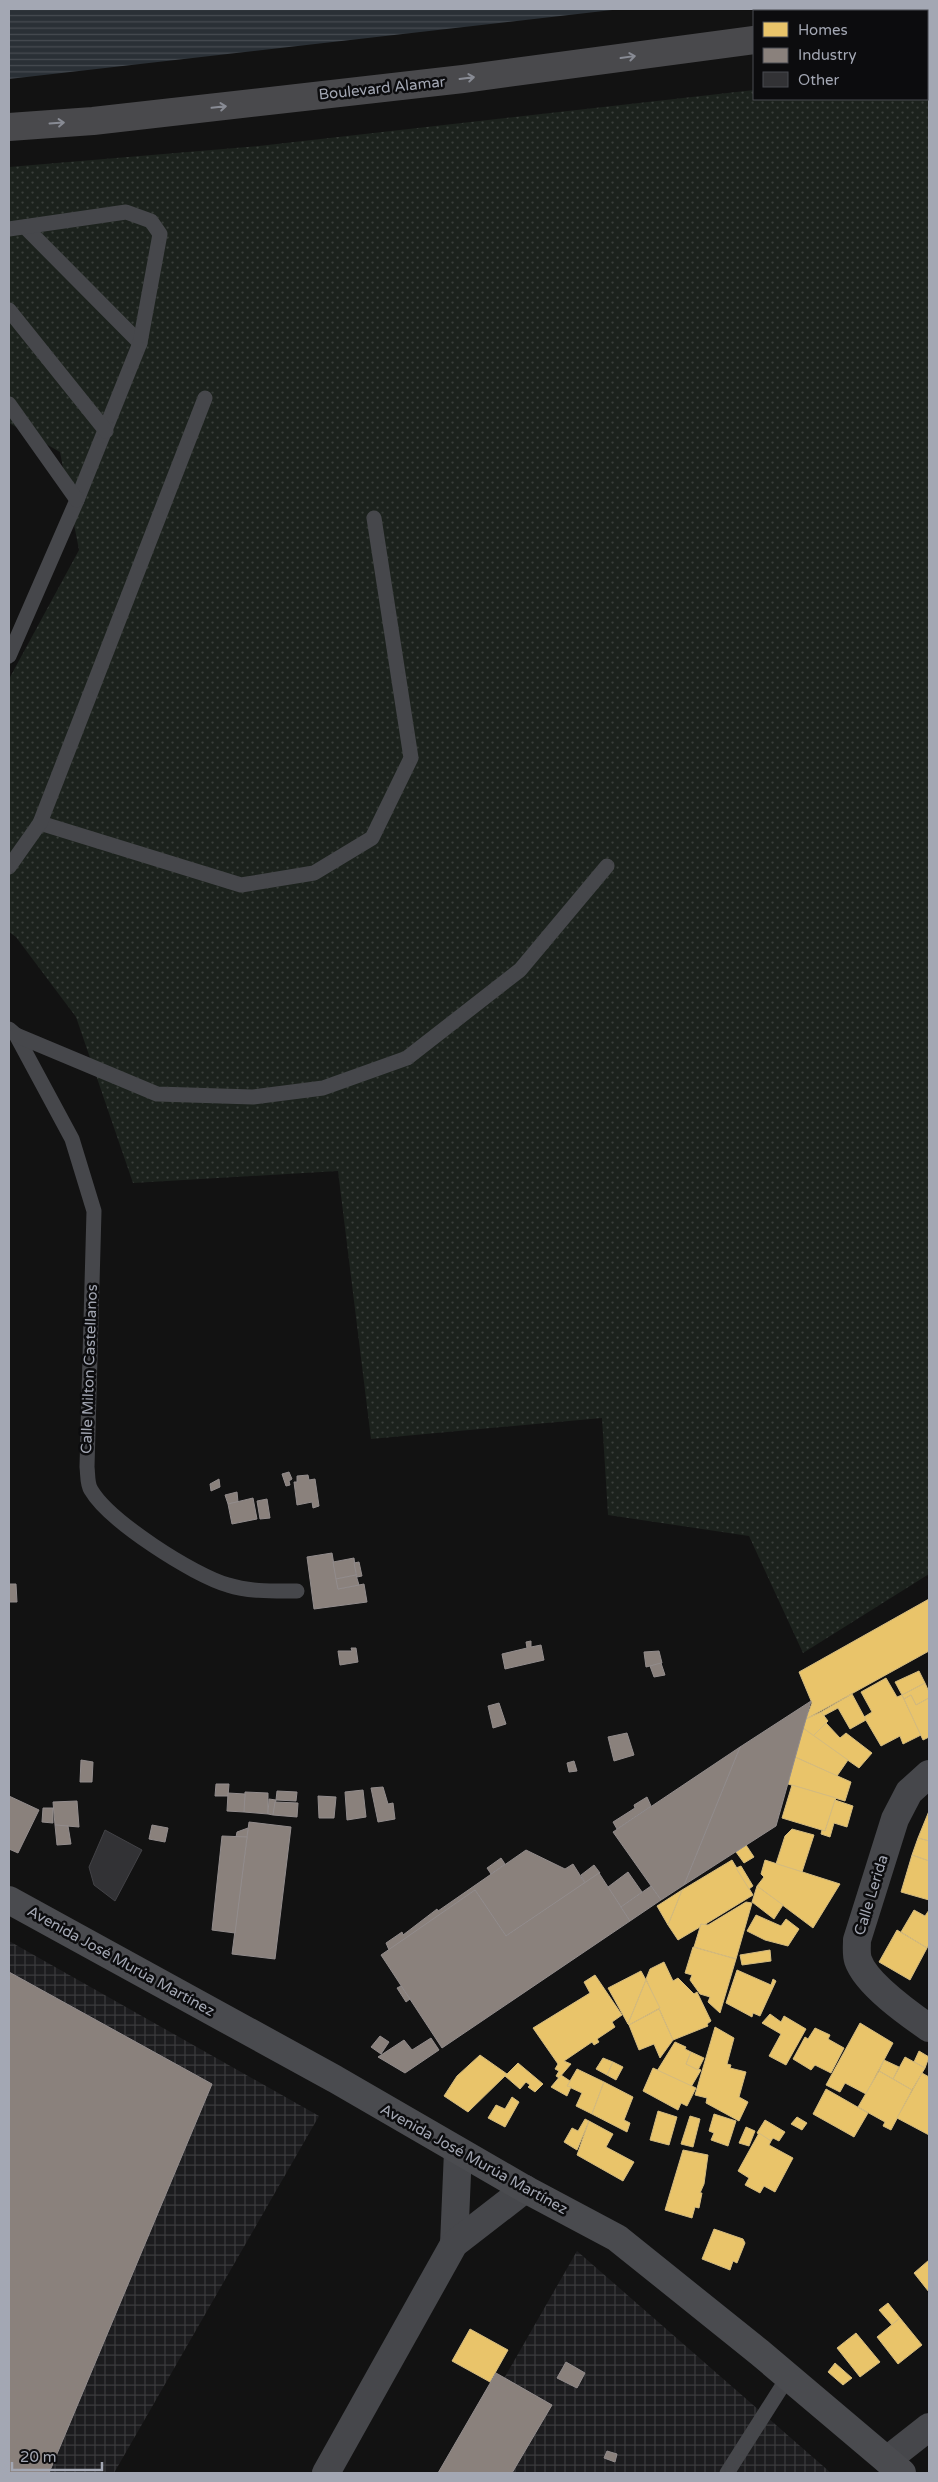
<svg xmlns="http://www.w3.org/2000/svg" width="938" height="2482" viewBox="0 0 938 2482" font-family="'Varela Round',sans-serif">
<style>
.industrial{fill:url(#industrial-grid)}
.green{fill:url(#green-dots)}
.water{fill:url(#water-rules)}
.homes{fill:#e9c46a;stroke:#d4bb80}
.industry{fill:#8a817c;stroke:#928c8c}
.building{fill:#323235;stroke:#424246}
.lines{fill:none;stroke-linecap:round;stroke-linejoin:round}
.lane{stroke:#46474b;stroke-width:15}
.street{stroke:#46474b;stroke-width:28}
.secondary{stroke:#4a4b4f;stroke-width:28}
.highway{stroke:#49494c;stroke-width:28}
.oneway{stroke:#888b94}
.labels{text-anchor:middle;stroke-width:5;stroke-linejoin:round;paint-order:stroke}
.street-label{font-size:15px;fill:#a3a7b3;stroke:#0c0c0e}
</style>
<defs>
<pattern id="industrial-grid" width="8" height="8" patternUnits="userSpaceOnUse" patternTransform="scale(1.25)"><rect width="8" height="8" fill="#1c1c1e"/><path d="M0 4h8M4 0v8" fill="none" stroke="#3a3a3c"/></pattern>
<pattern id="green-dots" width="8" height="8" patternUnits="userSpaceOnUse" patternTransform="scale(1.25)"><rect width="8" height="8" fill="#1c221d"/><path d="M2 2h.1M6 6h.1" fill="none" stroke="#3a3f3b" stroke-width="1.8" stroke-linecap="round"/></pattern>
<pattern id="water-rules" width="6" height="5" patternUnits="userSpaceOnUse" patternTransform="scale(1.25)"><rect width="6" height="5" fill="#2a3036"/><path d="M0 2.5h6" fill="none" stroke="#464b51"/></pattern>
</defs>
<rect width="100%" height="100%" fill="#121212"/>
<!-- industrial -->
<g class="industrial">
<path d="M9 1941 319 2116 114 2473H9Z"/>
<path d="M577 2251 831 2473H450Z"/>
</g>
<!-- green -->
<path class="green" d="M927 71H929V1574L803 1653 749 1536 608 1515 602 1418 371 1439 338 1171 133 1183 76 1017 16 937 9 932V679L79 550 60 452 9 423V167L259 146 754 90V99H927Z"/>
<!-- water -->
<path class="water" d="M9 9H621L9 79Z"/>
<!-- homes -->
<g class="homes">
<path d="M929 1599V1651L806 1719 812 1703 799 1672Z"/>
<path d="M919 1671 925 1683 902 1695 895 1682Z"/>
<path d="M886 1678 897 1697 902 1695 921 1735 903 1744 900 1736 881 1746 864 1717 872 1712 861 1692Z"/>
<path d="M925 1683 929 1692V1698L916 1705 911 1695 904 1699 902 1695Z"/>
<path d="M852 1694 866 1720 850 1729 838 1708 823 1716 821 1712Z"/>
<path d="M911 1695 916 1705 929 1698V1737L923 1740 904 1699Z"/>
<path d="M821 1712 828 1721 813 1736 803 1728 806 1719Z"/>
<path d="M826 1723 840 1738 846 1733 872 1753 859 1768 813 1736Z"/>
<path d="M803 1728 848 1760 837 1776 795 1757Z"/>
<path d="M795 1757 851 1782 845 1801 788 1784Z"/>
<path d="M792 1785 836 1798 825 1831 782 1818Z"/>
<path d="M835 1800 853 1806 847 1827 834 1823 830 1837 821 1834 822 1830 825 1831Z"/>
<path d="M929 1811V1841L918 1838Z"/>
<path d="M792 1829 814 1835 802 1872 776 1864 785 1836Z"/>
<path d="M918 1838 929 1841V1861L912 1855Z"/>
<path d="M746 1845 754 1857 744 1863 736 1852Z"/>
<path d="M912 1855 929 1861V1900L901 1892Z"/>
<path d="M732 1860 753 1895 704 1925 701 1924 700 1927 678 1940 668 1925 682 1890Z"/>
<path d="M765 1860 840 1884 813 1928 757 1886 764 1877 761 1874Z"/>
<path d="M741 1866 753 1886 749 1889 736 1868Z"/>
<path d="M757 1886 783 1905 774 1919 752 1902Z"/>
<path d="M682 1890 668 1925 657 1906Z"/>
<path d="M746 1902 752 1903 736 1959 694 1947 701 1924 708 1925Z"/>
<path d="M914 1910 925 1916 929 1910V1944L927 1948 901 1932Z"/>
<path d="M756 1915 781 1926 786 1919 799 1929 788 1946 765 1940 747 1931Z"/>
<path d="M897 1930 927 1948 910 1980 879 1962Z"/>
<path d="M693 1947 736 1959 720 2013 708 2002 710 1997 700 1994 690 1980 692 1975 685 1973Z"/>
<path d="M770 1950 771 1961 742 1965 740 1955Z"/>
<path d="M664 1962 673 1981 678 1978 694 1994 697 1992 711 2021 707 2024 708 2026 673 2040 646 1979 650 1969Z"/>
<path d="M737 1970 771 1985 773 1979 776 1981 760 2016 753 2013 752 2017 726 2003Z"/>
<path d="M641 1971 646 1980 628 2024 608 1988Z"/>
<path d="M595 1975 622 2015 612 2022 615 2027 597 2039 599 2042 594 2045 592 2042 564 2061 571 2064 559 2078 556 2076 559 2071 555 2069 558 2064 533 2028 590 1993 584 1982Z"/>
<path d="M646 1980 660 2008 629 2025 628 2024Z"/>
<path d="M659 2009 673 2040 660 2058 654 2044 639 2050 629 2025Z"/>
<path d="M770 2014 781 2022 784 2016 806 2029 786 2065 769 2056 781 2034 762 2023Z"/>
<path d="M860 2023 893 2043 866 2094 845 2083 840 2092 826 2085Z"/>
<path d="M715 2027 734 2038 727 2064 731 2065 730 2068 746 2072 739 2097 748 2102 739 2121 706 2103 707 2098 695 2095Z"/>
<path d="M815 2028 830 2035 828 2039 844 2048 831 2073 815 2065 811 2070 793 2059 805 2037 808 2039Z"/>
<path d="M675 2042 686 2047 685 2049 691 2052 686 2064 701 2070 691 2087 657 2071Z"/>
<path d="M919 2051 929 2057 925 2068 914 2062Z"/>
<path d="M691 2052 704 2058 698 2070 686 2064Z"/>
<path d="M480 2055 507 2074 468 2112 444 2096 457 2076Z"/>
<path d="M905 2057 925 2068 912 2090 893 2079Z"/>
<path d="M603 2058 613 2062 607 2075 596 2069Z"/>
<path d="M884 2060 899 2067 893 2079 879 2071Z"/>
<path d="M613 2062 623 2067 616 2080 607 2075Z"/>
<path d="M518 2063 543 2084 535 2092 528 2087 530 2085 526 2082 520 2089 505 2076Z"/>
<path d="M653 2068 696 2088 687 2106 681 2103 678 2110 643 2091Z"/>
<path d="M577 2069 604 2082 592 2114 576 2106 582 2093 567 2086Z"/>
<path d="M879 2071 912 2090 891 2130 883 2126 885 2122 858 2107Z"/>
<path d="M922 2073 929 2077V2135L897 2118Z"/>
<path d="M561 2075 570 2081 567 2086 571 2087 567 2096 551 2087Z"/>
<path d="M604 2082 633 2097 624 2120 630 2123 627 2132 592 2114Z"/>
<path d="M826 2089 868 2113 854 2137 813 2114Z"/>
<path d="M512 2097 519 2102 505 2127 488 2118 496 2105 505 2109Z"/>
<path d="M658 2111 677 2117 669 2145 650 2140Z"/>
<path d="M714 2114 736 2121 728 2146 711 2140 714 2133 709 2131Z"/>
<path d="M690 2116 700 2119 693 2147 681 2144Z"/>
<path d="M797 2117 807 2123 802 2130 791 2124Z"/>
<path d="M585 2119 589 2121 577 2150 564 2142 572 2128 578 2131Z"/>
<path d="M765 2120 785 2132 779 2141 773 2138 771 2141 757 2133Z"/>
<path d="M589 2121 613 2134 606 2147 634 2162 623 2181 577 2155Z"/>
<path d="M746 2127 755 2131 749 2146 739 2143Z"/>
<path d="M759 2133 771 2141 769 2145 793 2158 775 2192 764 2186 760 2193 745 2185 749 2178 738 2171Z"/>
<path d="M683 2150 708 2155 704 2184 700 2193H702L699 2208 695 2207 692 2218 665 2210Z"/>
<path d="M714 2229 743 2239 745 2243 737 2263 733 2261 730 2270 702 2259Z"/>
<path d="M929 2260V2292L914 2273Z"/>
<path d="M888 2303 900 2318 892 2325 879 2310Z"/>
<path d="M900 2318 922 2345 898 2364 877 2337Z"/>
<path d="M470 2329 508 2350 490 2382 452 2361Z"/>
<path d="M856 2333 880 2362 860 2377 837 2348Z"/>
<path d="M835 2363 852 2378 843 2385 828 2372Z"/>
</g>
<!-- industry -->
<g class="industry">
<path d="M289 1472 292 1479 289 1481 290 1485 286 1486 282 1474Z"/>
<path d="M308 1475 309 1480 315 1479 319 1506 313 1508 312 1502 297 1505 294 1482H297V1476Z"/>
<path d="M219 1479 220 1487 211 1491 210 1484Z"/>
<path d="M237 1492 238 1502 228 1504 225 1495Z"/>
<path d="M253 1498 257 1519 232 1524 228 1504Z"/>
<path d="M267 1499 270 1518 260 1519 257 1501Z"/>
<path d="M332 1553 338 1589 364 1584 367 1602 314 1609 307 1557Z"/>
<path d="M354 1558 356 1575 336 1579 333 1562Z"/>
<path d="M359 1562 362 1576 357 1577 354 1563Z"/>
<path d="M356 1575 359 1585 338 1589 336 1579Z"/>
<path d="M9 1584H16L17 1602H9Z"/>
<path d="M531 1641V1647L541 1645 544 1660 505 1669 502 1654 527 1648 526 1642Z"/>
<path d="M351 1648H356L358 1662 340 1665 338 1651H352Z"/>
<path d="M659 1651 662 1663 646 1667 644 1652Z"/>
<path d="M661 1663 665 1675 654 1677 650 1666Z"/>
<path d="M811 1701 776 1826 684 1885 740 1747Z"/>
<path d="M499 1703 506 1724 493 1728 488 1706Z"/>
<path d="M627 1733 634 1755 614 1761 608 1737Z"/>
<path d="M740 1747 684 1885 661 1900 613 1832Z"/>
<path d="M81 1760 93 1762 92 1782H80Z"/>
<path d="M574 1761 577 1771 569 1772 567 1763Z"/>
<path d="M216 1784H229L228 1796H215Z"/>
<path d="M383 1787 388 1804 393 1803 395 1819 378 1822 371 1788Z"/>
<path d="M363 1790 366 1817 347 1820 345 1792Z"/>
<path d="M277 1791 297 1792 296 1801 276 1800Z"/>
<path d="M245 1792 268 1793V1814L244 1812Z"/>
<path d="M228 1793 245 1794 244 1812 227 1811Z"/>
<path d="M9 1796 39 1810 18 1853 9 1849Z"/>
<path d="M318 1796 336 1797 334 1818H319Z"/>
<path d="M647 1797 651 1806 617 1829 613 1822 635 1808 634 1805Z"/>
<path d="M269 1799 276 1800 273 1815 268 1814Z"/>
<path d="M77 1801 79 1827 55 1825 53 1802Z"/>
<path d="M275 1802 298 1803 297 1817 273 1815Z"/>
<path d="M43 1808H53V1823L42 1822Z"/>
<path d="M249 1822 291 1827 275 1959 232 1954Z"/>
<path d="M55 1825 68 1826 71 1844 57 1845Z"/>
<path d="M152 1825 168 1828 165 1842 149 1839Z"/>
<path d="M248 1828 247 1837H236L237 1832Z"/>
<path d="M222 1836 247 1837 235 1933 212 1930Z"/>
<path d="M526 1850 565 1869 573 1864 585 1883 506 1936 475 1890 389 1950 386 1943 402 1932 403 1935 437 1909 438 1911Z"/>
<path d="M501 1858 505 1864 491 1874 487 1868Z"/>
<path d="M594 1865 600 1873 585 1883 581 1875Z"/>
<path d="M628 1872 642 1892 621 1907 608 1887Z"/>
<path d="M599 1873 630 1921 442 2048 381 1955 475 1890 506 1936Z"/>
<path d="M651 1886 661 1900 630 1921 621 1907Z"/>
<path d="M9 1972 212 2084 49 2473H9Z"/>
<path d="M401 1986 410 1999 406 2002 397 1988Z"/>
<path d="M380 2036 389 2042 381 2054 371 2047Z"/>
<path d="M431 2038 439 2050 405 2073 378 2057 404 2040 412 2050Z"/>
<path d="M566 2362 585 2373 577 2388 557 2378Z"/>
<path d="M496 2373 552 2405 512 2473H438Z"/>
<path d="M607 2451 617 2454 615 2462 604 2458Z"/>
</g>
<!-- building -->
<path class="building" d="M105 1830 142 1850 115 1901 94 1885 89 1867Z"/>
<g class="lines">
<!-- lane -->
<g class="lane">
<path d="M25 227 140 343"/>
<path d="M9 229 126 212 151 221 160 234 140 343 77 500 9 656"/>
<path d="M9 310 106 431"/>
<path d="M9 404 77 500"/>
<path d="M40 823 241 885 314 873 372 838 411 758 374 518"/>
<path d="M9 867 40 823 205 398"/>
<path d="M9 1029 16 1035 72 1139 94 1211 87 1467C88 1474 87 1484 91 1490 109 1521 193 1575 228 1585 250 1592 275 1591 297 1591"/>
<path d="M16 1035 157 1094 253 1097 323 1088 407 1058 520 970 607 866"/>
<path d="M727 2473 788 2377"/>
</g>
<!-- street -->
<g class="street">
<path d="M929 1774 909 1792 895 1819 857 1940C857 1946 856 1954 858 1960 866 1984 909 2014 929 2028"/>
<path d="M454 2244 458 2151"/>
<path d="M887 2460 929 2427"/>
<path d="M326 2473 454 2244 525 2189"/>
</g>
<!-- secondary -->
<path class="secondary" d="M9 1900 335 2079 525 2189 617 2238 759 2352 902 2473"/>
<!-- highway -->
<g class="highway">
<path d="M927 17H929"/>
<path d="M9 127 93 121 463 79 754 40"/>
</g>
</g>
<!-- one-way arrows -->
<defs><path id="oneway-shaft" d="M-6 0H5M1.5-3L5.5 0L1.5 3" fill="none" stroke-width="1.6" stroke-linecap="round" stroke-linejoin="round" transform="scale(1.25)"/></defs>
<g class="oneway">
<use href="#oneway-shaft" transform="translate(628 57) rotate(-8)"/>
<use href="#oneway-shaft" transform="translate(467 78) rotate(-7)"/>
<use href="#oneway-shaft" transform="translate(219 107) rotate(-6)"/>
<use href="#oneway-shaft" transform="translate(57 123) rotate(-4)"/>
</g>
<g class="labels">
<!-- street labels -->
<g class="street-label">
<text transform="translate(382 88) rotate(-6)" y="5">Boulevard Alamar</text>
<text transform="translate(89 1369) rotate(-88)" y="5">Calle Milton Castellanos</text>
<text transform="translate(871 1895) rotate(-73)" y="5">Calle Lerida</text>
<text transform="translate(121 1961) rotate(29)" y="5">Avenida José Murúa Martínez</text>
<text transform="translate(474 2159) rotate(29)" y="5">Avenida José Murúa Martínez</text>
</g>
</g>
<!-- border -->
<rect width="938" height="2482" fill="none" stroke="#a3a7b3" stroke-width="20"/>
<!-- legend -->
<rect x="753" y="10" width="175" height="90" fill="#0c0c0e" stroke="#484a50"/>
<rect x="763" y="22" width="25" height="15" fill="#e9c46a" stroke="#484a50"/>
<text x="798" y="35" font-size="15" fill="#a3a7b3">Homes</text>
<rect x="763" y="48" width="25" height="15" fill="#8a817c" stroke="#484a50"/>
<text x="798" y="60" font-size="15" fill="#a3a7b3">Industry</text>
<rect x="763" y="72" width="25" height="15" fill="#323235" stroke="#484a50"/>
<text x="798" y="85" font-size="15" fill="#a3a7b3">Other</text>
<!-- scale -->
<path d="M12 2462v8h90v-8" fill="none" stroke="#a3a7b3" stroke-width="2.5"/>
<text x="20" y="2462" font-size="15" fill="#a3a7b3" stroke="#0c0c0e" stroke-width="4" paint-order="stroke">20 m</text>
</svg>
